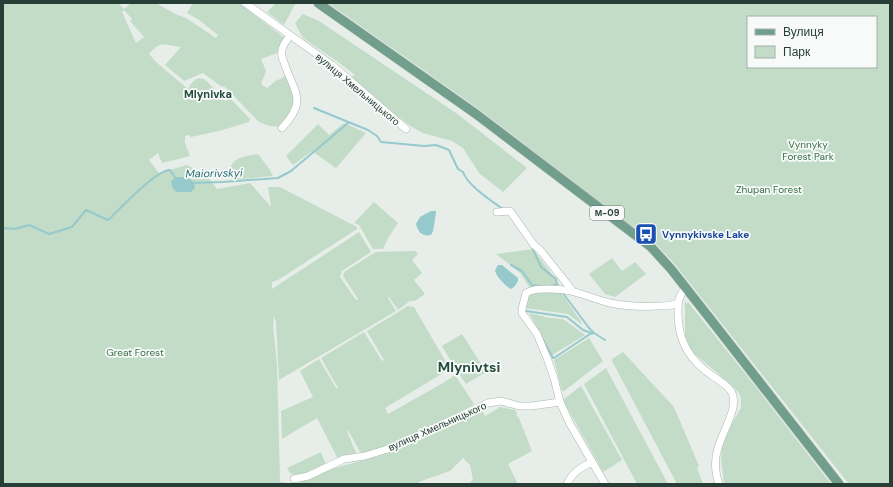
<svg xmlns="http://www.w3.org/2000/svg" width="893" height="487" viewBox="0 0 893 487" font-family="'DM Sans',sans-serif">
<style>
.green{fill:#c3dcc7;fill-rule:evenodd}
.water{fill:#96c9cb}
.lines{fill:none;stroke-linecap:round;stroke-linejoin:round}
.stream{stroke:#96c9cb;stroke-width:2}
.minor-casing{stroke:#aab6b0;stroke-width:8}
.major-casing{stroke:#c3c9c7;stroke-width:10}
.minor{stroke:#fff;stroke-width:7}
.major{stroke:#719e8d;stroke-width:9}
.labels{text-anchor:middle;stroke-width:3.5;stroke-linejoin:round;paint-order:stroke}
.shield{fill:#f7faf8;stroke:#657670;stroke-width:1}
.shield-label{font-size:9px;font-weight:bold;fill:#273e36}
.street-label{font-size:10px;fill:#273e36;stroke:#f7faf8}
.park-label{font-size:10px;fill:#367046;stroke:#f7faf8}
.transit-label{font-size:10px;font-weight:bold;fill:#164399;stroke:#f7faf8;text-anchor:start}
.neighbourhood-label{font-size:11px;font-weight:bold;fill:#254e40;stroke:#f7faf8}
.water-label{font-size:11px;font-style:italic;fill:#286f74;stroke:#f7faf8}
.district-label{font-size:14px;font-weight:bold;fill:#254e40;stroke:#f7faf8}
</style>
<rect width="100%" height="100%" fill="#e7eeea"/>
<!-- green -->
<g class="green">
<path d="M3 3H119L124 9 129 5V3H156L175 14 186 18 216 38 218 35 199 20 187 13 193 3H239L286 39 280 52 261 59 266 71 261 84 267 88 278 79 279 80 286 75C289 83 293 92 294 100 295 107 284 122 279 127L270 126 259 122 224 86 222 87 203 73 184 81 165 65 181 47C165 45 160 40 149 54L156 62 188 89C202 62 214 93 225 101L230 98 250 119 249 122 219 131 191 137 189 135 185 136V143L190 156 162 163 158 153 149 160 159 173 187 165 206 175 217 189 250 183 271 207 268 187H280L357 227V229L278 280 272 282V289L359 232 371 252 342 271 340 277 356 300 358 299 343 276 344 272 376 252 415 251 418 254 412 260 422 273 414 280 425 294 415 301H410L398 310 389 297 388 298 396 311 279 380 276 322 274 316 273 325 277 364 280 482 295 484 331 469 386 454 427 437 469 416V417L482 411 485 416 500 407 515 410 517 413 516 415 519 418 532 451 508 464 518 484H471L470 482 473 480 470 465 463 458 450 471 424 480 415 484H3ZM124 10 132 19 130 21 144 37 136 43 122 12Z"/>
<path d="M276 3H293L295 4 284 25 267 12Z"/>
<path d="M328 3H890V484H849L673 262 644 232 630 225 480 110ZM748 17H876V67H748Z"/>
<path d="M303 14 319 21 456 113 527 168 503 192 479 173 463 148 452 141 423 133 412 127 385 107 351 77 355 75 338 62 303 38 295 23Z"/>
<path d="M344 123 366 133 336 168 312 151 293 165 286 156 318 124 329 135Z"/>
<path d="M258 154 270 170 273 176 232 180 229 176C230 157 242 157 258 154Z"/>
<path d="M374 202 398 223 388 238 383 249H373L359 225 354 223Z"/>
<path d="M533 249 560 285 530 288 520 273 496 254Z"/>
<path d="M612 258 622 271 635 262 646 274 615 297 605 294 589 274Z"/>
<path d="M559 290 582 323 581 324 568 314 524 308 528 298 532 292Z"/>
<path d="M685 301 687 304 688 302 759 391 831 484H724L721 459 722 448 731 425 741 408V398L739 393 727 381 691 351 685 336Z"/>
<path d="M408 306 414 307 450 369 385 408 388 414 443 383 455 375 474 404 473 405 411 438 364 454 360 452 348 430 347 431 356 453 347 455 338 459 317 418 282 439 281 411 313 397 300 371 319 359 336 388H338L321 358 364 332 382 361 384 360 367 331Z"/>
<path d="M529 313 550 318 563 319 585 335 552 355Z"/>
<path d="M462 334 486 372 466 384 455 368 442 346Z"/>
<path d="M589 338 603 361 564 391H562L554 360Z"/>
<path d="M623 352 674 407 699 466 697 468 703 484H677L612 361V359Z"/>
<path d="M606 368 668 484H637L584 384Z"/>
<path d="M581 386 622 460 603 472 565 404 564 399Z"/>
<path d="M321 452 326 465 311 472 296 476 290 473 287 468Z"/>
</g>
<!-- water -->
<g class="water">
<path d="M177 177H186L194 182 195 188 191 192H176L172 187 171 181Z"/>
<path d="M431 211H436V213L433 231 431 235C422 237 418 232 416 224L420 217Z"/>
<path d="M498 265H502L518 278C519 282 514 288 511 289 506 287 495 275 495 270Z"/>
</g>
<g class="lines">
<!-- stream -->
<g class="stream">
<path d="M314 108 368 130 377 136 381 142 424 146 436 145 449 150 458 169 463 172C468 186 492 201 504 210"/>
<path d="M191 183 223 182 278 178 291 171 348 123"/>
<path d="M3 228 15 229 29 225 49 234 72 227 86 210 108 220C119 210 157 169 170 170L176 179"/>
<path d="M532 247 541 267 556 279 557 286"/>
<path d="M511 265 522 271 532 285 540 286"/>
<path d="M549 286 556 285"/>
<path d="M562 292 589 328 594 333 605 340"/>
<path d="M526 311 567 317 583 330 591 333"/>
<path d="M542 338 553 358H554L590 334 594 333"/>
</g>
<!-- minor casing -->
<g class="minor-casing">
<g id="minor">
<path d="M245 3 332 65 406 129"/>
<path d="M282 128C309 99 293 92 284 62 282 58 281 54 282 50 283 44 287 40 290 36"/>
<path d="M497 212 510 211 534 245 540 250 572 290"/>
<path d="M686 288C678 296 678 302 678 313 678 342 690 361 714 377 720 381 728 385 732 393 739 408 722 432 718 448 714 460 715 472 719 484"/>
<path d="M294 479 308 476 344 459 365 456 394 447 488 403 501 401 519 406H532L560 402"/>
<path d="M567 484C573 472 580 468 592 462"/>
<path d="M605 484 570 424 560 402 554 378 547 358 537 334 522 313V309L526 293C533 289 539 289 547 289 573 288 586 297 610 303 625 306 644 307 660 306 666 306 672 306 678 303"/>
</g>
</g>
<!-- major casing -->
<g class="major-casing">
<path id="major" d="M318 3 476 114 651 247 671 269 715 325 839 484"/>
</g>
<!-- minor -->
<use href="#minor" class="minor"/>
<!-- major -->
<use href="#major" class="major"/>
</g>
<!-- icons -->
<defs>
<g id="bus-square" transform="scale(1.15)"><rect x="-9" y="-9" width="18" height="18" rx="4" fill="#1a4fb4" stroke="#f7faf8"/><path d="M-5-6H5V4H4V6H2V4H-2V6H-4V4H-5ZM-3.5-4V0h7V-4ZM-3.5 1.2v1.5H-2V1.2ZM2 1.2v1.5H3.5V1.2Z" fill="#fff"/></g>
</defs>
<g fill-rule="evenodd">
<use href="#bus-square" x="646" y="234"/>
</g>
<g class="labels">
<!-- shield labels -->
<rect class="shield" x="590" y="206" width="34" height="14" rx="3"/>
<g class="shield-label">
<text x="607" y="216">М-09</text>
</g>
<!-- street labels -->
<g class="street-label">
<text transform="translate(358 89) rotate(40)" y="4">вулиця Хмельницького</text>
<text transform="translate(437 426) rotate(-24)" y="4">вулиця Хмельницького</text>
</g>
<!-- park labels -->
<g class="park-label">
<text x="808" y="148">Vynnyky<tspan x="808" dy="12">Forest Park</tspan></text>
<text x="769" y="193">Zhupan Forest</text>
<text x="135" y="356">Great Forest</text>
</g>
<!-- transit labels -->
<g class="transit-label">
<text x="662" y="238">Vynnykivske Lake</text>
</g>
<!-- neighbourhood labels -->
<g class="neighbourhood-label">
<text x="208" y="98">Mlynivka</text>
</g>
<!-- water labels -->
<g class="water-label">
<text transform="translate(214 173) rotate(-1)" y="4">Maiorivskyi</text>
</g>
<!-- district labels -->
<g class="district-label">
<text x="469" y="372">Mlynivtsi</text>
</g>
</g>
<!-- border -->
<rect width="893" height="487" fill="none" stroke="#273e36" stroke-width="8"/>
<!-- legend -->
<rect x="747" y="16" width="130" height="52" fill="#f7faf8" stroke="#a4afaa"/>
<rect x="755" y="29" width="20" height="6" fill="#719e8d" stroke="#a4afaa"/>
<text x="783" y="36" font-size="12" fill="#273e36">Вулиця</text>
<rect x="755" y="46" width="20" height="12" fill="#c3dcc7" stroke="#a4afaa"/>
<text x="783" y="56" font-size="12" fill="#273e36">Парк</text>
</svg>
